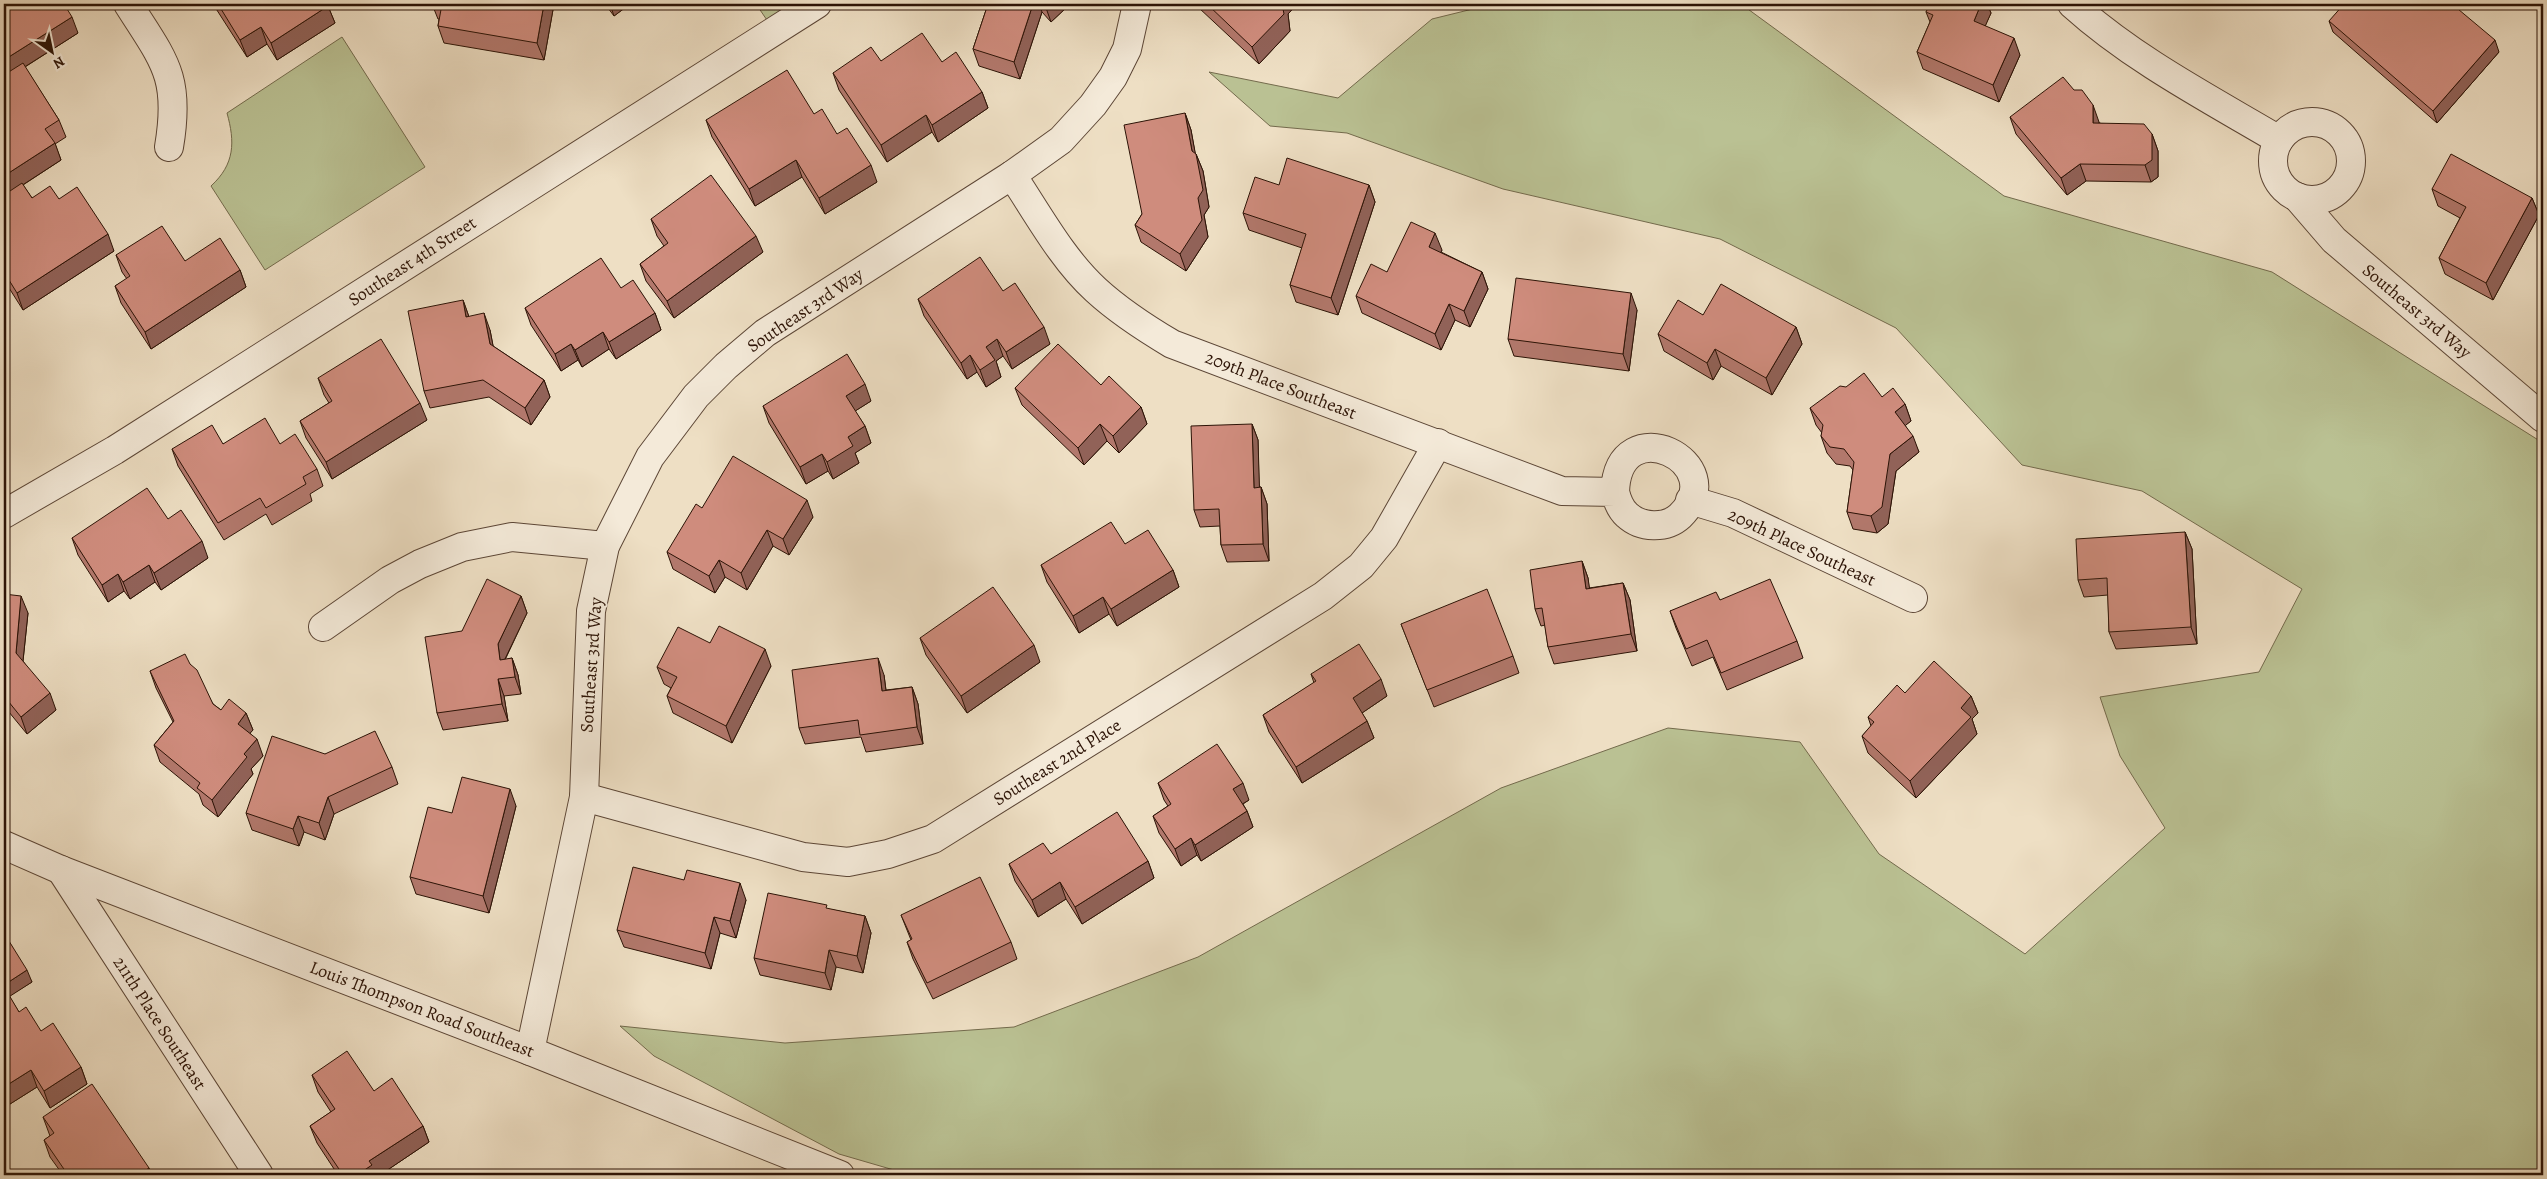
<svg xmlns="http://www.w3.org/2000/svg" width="2547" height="1179" viewBox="0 0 2547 1179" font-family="Alegreya,serif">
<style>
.green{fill:#bac193;stroke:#736a4c}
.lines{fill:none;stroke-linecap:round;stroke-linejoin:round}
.minor-casing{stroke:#5c4636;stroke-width:30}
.tertiary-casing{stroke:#5c4636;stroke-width:30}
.minor{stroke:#f4ead9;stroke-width:28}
.tertiary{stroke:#f4ead9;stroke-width:28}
.wall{fill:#b2786c;stroke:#2c1306}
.shaded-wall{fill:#916258;stroke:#2c1306}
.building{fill:#cf8c7d;stroke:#2c1306}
.labels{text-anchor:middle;stroke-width:4;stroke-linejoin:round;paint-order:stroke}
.street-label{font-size:18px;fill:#2c1306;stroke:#f4ead9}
</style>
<rect width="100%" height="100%" fill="#eedfc4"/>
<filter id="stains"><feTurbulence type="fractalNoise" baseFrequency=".004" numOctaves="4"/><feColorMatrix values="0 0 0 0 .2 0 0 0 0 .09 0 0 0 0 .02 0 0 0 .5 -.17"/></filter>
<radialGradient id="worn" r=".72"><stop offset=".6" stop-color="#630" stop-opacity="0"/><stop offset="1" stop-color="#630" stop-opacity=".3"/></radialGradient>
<!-- green -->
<g class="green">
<path d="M756 4H803L771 26Z"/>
<path d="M1493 4H1741L2004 196 2272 272 2543 443V1175H911L839 1154 654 1056 620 1026 785 1043 1014 1027 1198 957 1501 788 1668 728 1800 742 1879 854 2025 954 2165 828 2120 756 2100 697 2259 672 2302 589 2142 491 2022 465 1896 328 1720 239 1503 189 1347 133 1270 126 1209 72 1338 98 1432 19Z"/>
<path d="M342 37 425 167 265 270 211 186C235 164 235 142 227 113Z"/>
</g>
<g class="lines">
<!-- minor casing -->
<g class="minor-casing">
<g id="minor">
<path d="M128 4C164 61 181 76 169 147"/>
<path d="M2072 4C2133 59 2208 98 2279 140"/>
<circle cx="2312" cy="161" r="39"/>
<path d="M1012 175C1038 214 1062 259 1096 290 1120 312 1145 328 1172 344L1562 491 1615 492C1617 500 1620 509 1627 515 1641 528 1666 529 1680 516 1734 463 1618 406 1615 492"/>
<path d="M2297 197 2334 240 2543 418"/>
<path d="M1690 500 1733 513 1913 598"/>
<path d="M4 514 115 450 817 4"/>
<path d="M323 627 390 580 420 564 462 547 512 537 605 546"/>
<path d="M584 797 803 857 848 862 888 854 933 839 1323 596 1361 566 1384 538 1438 443"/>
<path d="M61 870 259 1175"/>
<path d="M530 1051 584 797 591 611 605 546 650 457 696 396 726 366 765 333 1012 175 1061 140 1093 105 1113 77 1127 49 1137 4"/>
</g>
</g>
<!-- tertiary casing -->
<g class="tertiary-casing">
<path id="tertiary" d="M4 845 61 870 530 1051 840 1175"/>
</g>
<!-- minor -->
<use href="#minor" class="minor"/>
<!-- tertiary -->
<use href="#tertiary" class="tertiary"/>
</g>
<!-- wall -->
<g class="wall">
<path d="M4 4 78 33 25 67 59 120 66 137 55 144 61 160 23 185 32 198 59 199 114 251 23 310 4 280Z"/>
<path d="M213 4H327L335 23 277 60 267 44 247 57Z"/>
<path d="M432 4H554L544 60 444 43 438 26 439 19H438Z"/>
<path d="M605 4H630L614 16Z"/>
<path d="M988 4H1066L1067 7 1051 22 1042 12 1020 79 979 66 973 49Z"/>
<path d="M1198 4H1297L1288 14 1290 31 1259 64 1199 8Z"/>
<path d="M1930 4H1987L1991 13 1985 26 2020 55 1999 102 1923 69 1917 52 1930 22 1926 12Z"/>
<path d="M2329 21 2499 52 2437 123 2333 32Z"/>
<path d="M881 61 942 62 982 92 988 108 938 142 932 132 887 162 839 90 833 73Z"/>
<path d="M1185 113 1191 130 1195 153 1196 154 1203 171 1209 207 1204 215 1208 237 1186 271 1141 242 1135 225 1142 214Z"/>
<path d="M814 114 837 134 877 182 825 214 802 177 755 206 712 137 706 120Z"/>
<path d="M2010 117 2099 122V123L2152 134 2158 151V177L2151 182 2086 181 2067 195 2016 134Z"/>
<path d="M1279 185H1369L1375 202 1338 315 1296 302 1290 285 1302 248 1249 230 1243 213Z"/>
<path d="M2432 189 2532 198 2539 215 2493 300 2445 274 2439 258 2460 218 2438 206Z"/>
<path d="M651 219 763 252 674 318 646 281 640 264 664 246 657 236Z"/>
<path d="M1442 250 1441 252 1482 272 1488 289 1470 327 1455 320 1441 350 1362 313 1356 296 1387 272Z"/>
<path d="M116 255 185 261 240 270 246 287 151 349 121 303 115 286 127 279 122 272Z"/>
<path d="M621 288 655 313 661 330 616 359 609 349 582 367 578 360 561 371 531 325 525 308Z"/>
<path d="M1003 291 1050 344 1012 369 1003 356 996 361 1001 377 986 387 977 372 967 379 924 316 918 299Z"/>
<path d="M463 300 469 317 490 330 493 346 544 380 550 397 531 425 489 397 430 408 424 391Z"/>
<path d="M1637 310 1629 371 1514 356 1508 339Z"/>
<path d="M1703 315 1796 327 1802 344 1772 395 1721 366 1713 380 1664 351 1658 334Z"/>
<path d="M318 378 427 420 332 479 306 438 300 421 329 403 324 395Z"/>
<path d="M1101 385 1141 407 1147 424 1119 453 1107 441 1084 465 1022 405 1015 388Z"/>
<path d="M1882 397 1905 404 1911 421 1905 425 1919 452 1896 471 1888 524 1877 533 1853 529 1847 512 1853 470 1850 466 1836 464 1827 453 1821 436 1822 433 1816 425 1810 408Z"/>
<path d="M871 401 855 411 865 426 871 443 855 453 859 463 833 479 828 471 806 484 769 423 763 406Z"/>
<path d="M1252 424 1258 440 1259 487H1261L1267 504 1269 561 1227 562 1221 545 1220 526 1200 527 1194 510Z"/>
<path d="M223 444H280L317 469 323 486 310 494 312 501 272 525 266 514 224 540 178 466 172 449Z"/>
<path d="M702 508 813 517 789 555 773 546 747 590 725 577 715 593 673 569 667 552Z"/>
<path d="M168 519 208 558 161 590 155 582 130 599 124 591 108 602 78 555 72 538Z"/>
<path d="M2185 532 2192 549 2197 644 2116 649 2109 632 2108 595 2084 597 2078 580Z"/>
<path d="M1125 544 1173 570 1179 587 1117 626 1109 614 1079 633 1047 582 1041 565Z"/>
<path d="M1582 561 1588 578 1589 588 1623 583 1630 600 1637 651 1554 664 1548 647 1545 625 1541 626 1535 609Z"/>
<path d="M4 594 28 613 23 661 56 710 27 734 4 706Z"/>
<path d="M521 596 527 613 505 660 512 658 518 675 521 694 504 696 508 721 443 730 437 713 462 631Z"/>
<path d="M1720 600 1797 641 1803 658 1727 690 1713 657 1692 666 1676 628 1670 611Z"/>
<path d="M1401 624 1513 656 1519 673 1434 707Z"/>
<path d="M920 638 1040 662 967 713 926 655Z"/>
<path d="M710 643 771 666 732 743 673 713 667 696 671 688 664 684 657 667Z"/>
<path d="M190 664 213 704 221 710 246 713 253 730 250 733 263 756 251 769 253 774 218 817 203 805 199 794 160 762 154 745 173 722 156 688 150 671Z"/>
<path d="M1311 674 1387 696 1362 713 1367 721 1374 738 1302 783 1269 732 1263 715 1314 683Z"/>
<path d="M884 675 886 690 912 687 918 704 923 744 866 752 861 737 805 744 799 728Z"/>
<path d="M1905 693 1971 696 1978 713 1972 719 1977 734 1916 798 1868 753 1862 736 1871 726 1868 717Z"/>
<path d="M325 754 392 767 398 784 334 814 325 840 304 832 299 846 252 830 246 813Z"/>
<path d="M1158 783 1249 800 1243 804 1247 811 1253 827 1201 861 1197 855 1181 866 1159 833 1153 816 1168 806 1164 800Z"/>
<path d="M516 806 489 913 416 894 410 877 452 813Z"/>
<path d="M1051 854 1148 861 1154 878 1082 924 1066 899 1038 917 1015 881 1009 864Z"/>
<path d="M684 880 746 900 736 938 720 933 711 969 624 947 617 930Z"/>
<path d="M828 909 865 916 871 933 863 973 836 967 831 990 760 975 754 958Z"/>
<path d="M901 915 1011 942 1017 959 933 999 913 959 907 942 911 940Z"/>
<path d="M4 933 32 982 9 996 19 1012 41 1031 81 1067 87 1084 50 1108 37 1087 10 1104 4 1095Z"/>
<path d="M312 1075 374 1091 423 1126 429 1142 380 1175H338L317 1143 310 1126 331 1112 318 1092Z"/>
<path d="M43 1117 149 1168 152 1175H63L50 1157 44 1140 50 1136Z"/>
</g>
<!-- shaded-wall -->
<g class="shaded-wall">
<path d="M544 4H554L544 60 537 43Z"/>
<path d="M610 4H630L614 16Z"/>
<path d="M1033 4H1039L1042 12 1020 79 1014 62Z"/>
<path d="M1046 4H1066L1067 7 1051 22 1045 5Z"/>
<path d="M1282 4H1297L1288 14 1290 31 1259 64 1252 47Z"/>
<path d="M1981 4H1987L1991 13 1980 38 1974 21Z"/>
<path d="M328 6 335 23 277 60 271 43Z"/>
<path d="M72 17 78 33 4 80V60Z"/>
<path d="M261 27 267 44 247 57 240 40Z"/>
<path d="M2014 38 2020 55 1999 102 1993 85Z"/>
<path d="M2495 40 2499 52 2437 123 2433 111Z"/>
<path d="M982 92 988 108 938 142 932 125Z"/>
<path d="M2093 105 2099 122V140L2093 123Z"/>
<path d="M1185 113 1191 130 1198 168 1192 151Z"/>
<path d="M926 115 932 132 887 162 881 145Z"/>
<path d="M2152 134 2158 151V177L2151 182 2145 165Z"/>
<path d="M55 143 61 160 4 197V176Z"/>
<path d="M1196 154 1203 171 1209 207 1204 215 1208 237 1186 271 1180 254Z"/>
<path d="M796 160 802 177 755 206 749 189Z"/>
<path d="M2080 164 2086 181 2067 195 2061 178Z"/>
<path d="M871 165 877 182 825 214 819 198Z"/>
<path d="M1369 185 1375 202 1338 315 1331 298Z"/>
<path d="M2532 198 2539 215 2493 300 2486 283Z"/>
<path d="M1435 233 1442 250 1435 264 1429 247Z"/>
<path d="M108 234 114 251 23 310 17 293Z"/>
<path d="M756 236 763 252 674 318 667 301Z"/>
<path d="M240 270 246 287 151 349 145 332Z"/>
<path d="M1482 272 1488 289 1470 327 1464 311Z"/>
<path d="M1631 293 1637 310 1629 371 1623 354Z"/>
<path d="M463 300 469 317H466Z"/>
<path d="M1449 304 1455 320 1441 350 1435 334Z"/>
<path d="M484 313 490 330 496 361 490 344Z"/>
<path d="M655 313 661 330 616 359 609 342Z"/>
<path d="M1044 327 1050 344 1012 369 1006 352Z"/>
<path d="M1796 327 1802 344 1772 395 1766 378Z"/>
<path d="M603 332 609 349 582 367 575 350Z"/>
<path d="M997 339 1003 356 996 361 1001 377 986 387 980 370 986 347Z"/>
<path d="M571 344 578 360 561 371 555 354Z"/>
<path d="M1715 349 1721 366 1713 380 1707 363Z"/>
<path d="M970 355 977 372 967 379 961 363Z"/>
<path d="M544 380 550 397 531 425 525 408Z"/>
<path d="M865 384 871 401 852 413 846 396Z"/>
<path d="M420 403 427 420 332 479 326 462Z"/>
<path d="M1905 404 1911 421 1901 429 1895 412Z"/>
<path d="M1141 407 1147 424 1119 453 1113 436Z"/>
<path d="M1100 424 1107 441 1084 465 1078 448Z"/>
<path d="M1252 424 1258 440 1260 505 1254 488Z"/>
<path d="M865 426 871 443 855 453 859 463 833 479 827 462 848 437Z"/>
<path d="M1913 436 1919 452 1896 471 1888 524 1877 533 1871 516 1890 454Z"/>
<path d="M822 454 828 471 806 484 800 467Z"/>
<path d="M1261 487 1267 504 1269 561 1263 544Z"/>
<path d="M807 500 813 517 789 555 783 539Z"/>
<path d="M767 530 773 546 747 590 741 573Z"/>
<path d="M2185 532 2192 549 2197 644 2191 627Z"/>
<path d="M202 541 208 558 161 590 154 573Z"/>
<path d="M719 560 725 577 715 593 709 576Z"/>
<path d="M1582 561 1588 578 1592 605 1586 589Z"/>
<path d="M149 565 155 582 130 599 123 582Z"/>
<path d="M1173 570 1179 587 1117 626 1111 609Z"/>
<path d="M118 574 124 591 108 602 102 585Z"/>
<path d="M1623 583 1630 600 1637 651 1631 634Z"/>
<path d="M21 596 28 613 22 670 16 653Z"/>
<path d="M521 596 527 613 504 661 500 660 498 644Z"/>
<path d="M1103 597 1109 614 1079 633 1073 616Z"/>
<path d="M1034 645 1040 662 967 713 961 696Z"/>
<path d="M765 649 771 666 732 743 726 726Z"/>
<path d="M512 658 518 675 521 694 515 677Z"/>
<path d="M878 658 884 675 888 707 882 691Z"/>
<path d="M498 679 504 696 508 721 502 704Z"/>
<path d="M1381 679 1387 696 1359 715 1353 698Z"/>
<path d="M912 687 918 704 923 744 917 727Z"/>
<path d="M50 693 56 710 27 734 21 717Z"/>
<path d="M1971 696 1978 713 1972 719 1977 734 1916 798 1910 781 1961 708Z"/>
<path d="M246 713 253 730 244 740 238 724Z"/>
<path d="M1367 721 1374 738 1302 783 1296 767Z"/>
<path d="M257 739 263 756 251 769 253 774 218 817 212 800 244 754Z"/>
<path d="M1243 783 1249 800 1239 806 1233 789Z"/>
<path d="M510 789 516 806 489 913 483 896Z"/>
<path d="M328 797 334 814 325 840 319 823Z"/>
<path d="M1247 811 1253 827 1201 861 1195 845Z"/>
<path d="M298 816 304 832 299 846 293 829Z"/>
<path d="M1191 838 1197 855 1181 866 1175 849Z"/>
<path d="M1148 861 1154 878 1082 924 1075 907Z"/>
<path d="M1060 882 1066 899 1038 917 1032 900Z"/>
<path d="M740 883 746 900 736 938 730 921Z"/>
<path d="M865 916 871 933 863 973 857 956Z"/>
<path d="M714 917 720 933 711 969 705 953Z"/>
<path d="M829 950 836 967 831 990 825 973Z"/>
<path d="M27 970 32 982 4 1000V985Z"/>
<path d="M81 1067 87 1084 50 1108 44 1091Z"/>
<path d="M31 1070 37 1087 10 1104 4 1087Z"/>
<path d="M423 1126 429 1142 380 1175H357L369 1161Z"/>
<path d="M149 1168 152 1175H138Z"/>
</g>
<!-- building -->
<g class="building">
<path d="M4 4H64L72 17 4 60Z"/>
<path d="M218 4H327L328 6 271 43 261 27 240 40Z"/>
<path d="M439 4H544L537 43 438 26 442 4Z"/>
<path d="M988 4H1033L1014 62 973 49Z"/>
<path d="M1207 4H1282L1284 14 1252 47Z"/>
<path d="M1930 4H1981L1974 21 2014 38 1993 85 1917 52 1933 15 1926 12Z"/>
<path d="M2344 4H2452L2495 40 2433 111 2329 21Z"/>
<path d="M922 33 942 62 956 52 982 92 932 125 926 115 881 145 833 73 871 47 881 61Z"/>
<path d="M23 63 59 120 45 129 55 143 4 176V75Z"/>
<path d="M787 70 814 114 822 109 837 134 847 128 871 165 819 198 796 160 749 189 706 120Z"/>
<path d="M2063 77 2074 90H2082L2093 105V123L2144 124 2152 134V160L2145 165 2080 164 2061 178 2010 117Z"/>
<path d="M1185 113 1192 151 1196 154 1203 190 1198 198 1202 220 1180 254 1135 225 1142 214 1124 125Z"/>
<path d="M2451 154 2532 198 2486 283 2439 258 2466 207 2432 189Z"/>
<path d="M1287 158 1369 185 1331 298 1290 285 1306 234 1243 213 1255 177 1279 185Z"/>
<path d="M711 175 756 236 667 301 640 264 668 243 651 219Z"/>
<path d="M22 183 32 198 50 186 59 199 77 187 108 234 17 293 4 272V195Z"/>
<path d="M1411 222 1435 233 1429 247 1482 272 1464 311 1449 304 1435 334 1356 296 1371 264 1387 272Z"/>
<path d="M162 226 185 261 220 238 240 270 145 332 115 286 130 276 116 255Z"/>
<path d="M980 257 1003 291 1015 283 1044 327 1006 352 997 339 986 347 995 360 980 370 970 355 961 363 918 299Z"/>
<path d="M601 258 621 288 633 280 655 313 609 342 603 332 575 350 571 344 555 354 525 308Z"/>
<path d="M1516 278 1631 293 1623 354 1508 339Z"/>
<path d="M1721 284 1796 327 1766 378 1715 349 1707 363 1658 334 1678 300 1703 315Z"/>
<path d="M463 300 466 317 484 313 490 344 544 380 525 408 483 380 424 391 408 311Z"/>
<path d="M381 339 420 403 326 462 300 421 332 401 318 378Z"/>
<path d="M1058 344 1101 385 1109 376 1141 407 1113 436 1100 424 1078 448 1015 388Z"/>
<path d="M847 354 865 384 846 396 865 426 848 437 853 446 827 462 822 454 800 467 763 406Z"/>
<path d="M1864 373 1882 397 1893 388 1905 404 1895 412 1913 436 1890 454 1882 507 1871 516 1847 512 1854 462 1844 449 1830 447 1821 436 1823 425 1810 408 1840 386 1846 387Z"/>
<path d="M265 418 280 444 295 434 317 469 303 477 306 484 266 508 260 498 218 523 172 449 212 425 223 444Z"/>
<path d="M1252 424 1254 488 1261 487 1263 544 1221 545 1219 509 1194 510 1191 426Z"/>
<path d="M733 456 807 500 783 539 767 530 741 573 719 560 709 576 667 552 696 504 702 508Z"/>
<path d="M147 488 168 519 181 510 202 541 154 573 149 565 123 582 118 574 102 585 72 538Z"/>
<path d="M1111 522 1125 544 1148 530 1173 570 1111 609 1103 597 1073 616 1041 565Z"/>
<path d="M2185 532 2191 627 2109 632 2107 578 2078 580 2076 539Z"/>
<path d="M1582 561 1586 589 1623 583 1631 634 1548 647 1542 608 1535 609 1530 570Z"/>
<path d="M487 579 521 596 498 644 500 660 512 658 515 677 498 679 502 704 437 713 425 637 462 631Z"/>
<path d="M1770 579 1797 641 1721 673 1707 640 1686 649 1670 611 1716 592 1720 600Z"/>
<path d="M993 587 1034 645 961 696 920 638Z"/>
<path d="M1487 589 1513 656 1427 690 1401 624Z"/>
<path d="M4 594 21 596 16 653 50 693 21 717 4 696Z"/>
<path d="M719 626 765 649 726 726 667 696 677 677 657 667 678 627 710 643Z"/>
<path d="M1359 644 1381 679 1353 698 1367 721 1296 767 1263 715 1316 681 1311 674Z"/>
<path d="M185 654 190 664 197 670 213 704 221 710 229 699 246 713 238 724 257 739 244 754 247 757 212 800 197 788 200 783 154 745 174 721 150 671Z"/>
<path d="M878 658 882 691 912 687 917 727 860 735 858 720 799 728 792 670Z"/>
<path d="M1934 661 1971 696 1961 708 1971 717 1910 781 1862 736 1874 722 1868 717 1897 685 1905 693Z"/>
<path d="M375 731 392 767 328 797 319 823 298 816 293 829 246 813 272 736 325 754Z"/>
<path d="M1217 744 1243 783 1233 789 1247 811 1195 845 1191 838 1175 849 1153 816 1171 804 1158 783Z"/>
<path d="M462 777 510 789 483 896 410 877 428 807 452 813Z"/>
<path d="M1117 812 1148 861 1075 907 1060 882 1032 900 1009 864 1043 843 1051 854Z"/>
<path d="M633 867 684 880 687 870 740 883 730 921 714 917 705 953 617 930Z"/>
<path d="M980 877 1011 942 927 983 907 942 912 939 901 915Z"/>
<path d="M768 893 827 905 826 908 865 916 857 956 829 950 825 973 754 958Z"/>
<path d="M4 933 27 970 4 985Z"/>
<path d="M9 995 19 1012 26 1007 41 1031 53 1023 81 1067 44 1091 31 1070 4 1087V998Z"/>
<path d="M347 1051 374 1091 392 1078 423 1126 369 1161 372 1165 357 1175H343L310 1126 335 1109 312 1075Z"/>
<path d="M92 1084 149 1168 138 1175H68L44 1140 54 1133 43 1117Z"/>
</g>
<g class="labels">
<!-- street labels -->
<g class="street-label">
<text transform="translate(412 261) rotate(-33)" y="6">Southeast 4th Street</text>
<text transform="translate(805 310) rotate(-34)" y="6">Southeast 3rd Way</text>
<text transform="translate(2417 311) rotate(40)" y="6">Southeast 3rd Way</text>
<text transform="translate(1281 385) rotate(21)" y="6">209th Place Southeast</text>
<text transform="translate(1802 547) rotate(25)" y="6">209th Place Southeast</text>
<text transform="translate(591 665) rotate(-86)" y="6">Southeast 3rd Way</text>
<text transform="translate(1057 762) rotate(-32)" y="6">Southeast 2nd Place</text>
<text transform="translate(422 1009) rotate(21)" y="6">Louis Thompson Road Southeast</text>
<text transform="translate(160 1023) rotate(57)" y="6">211th Place Southeast</text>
</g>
</g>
<!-- margin -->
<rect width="2547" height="1179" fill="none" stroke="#eedfc4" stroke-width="20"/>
<rect x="5" y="5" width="2537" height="1169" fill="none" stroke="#2c1306" stroke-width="2.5"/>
<rect x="10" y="10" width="2527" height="1159" fill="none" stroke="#2c1306"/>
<!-- north arrow -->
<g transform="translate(52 52) rotate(147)" stroke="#f4ead9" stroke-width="4" paint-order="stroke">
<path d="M0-4L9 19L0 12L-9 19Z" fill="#2c1306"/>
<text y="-8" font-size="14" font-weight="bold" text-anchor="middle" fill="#2c1306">N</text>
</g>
<rect width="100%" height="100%" filter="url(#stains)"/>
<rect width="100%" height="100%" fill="url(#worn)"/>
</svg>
